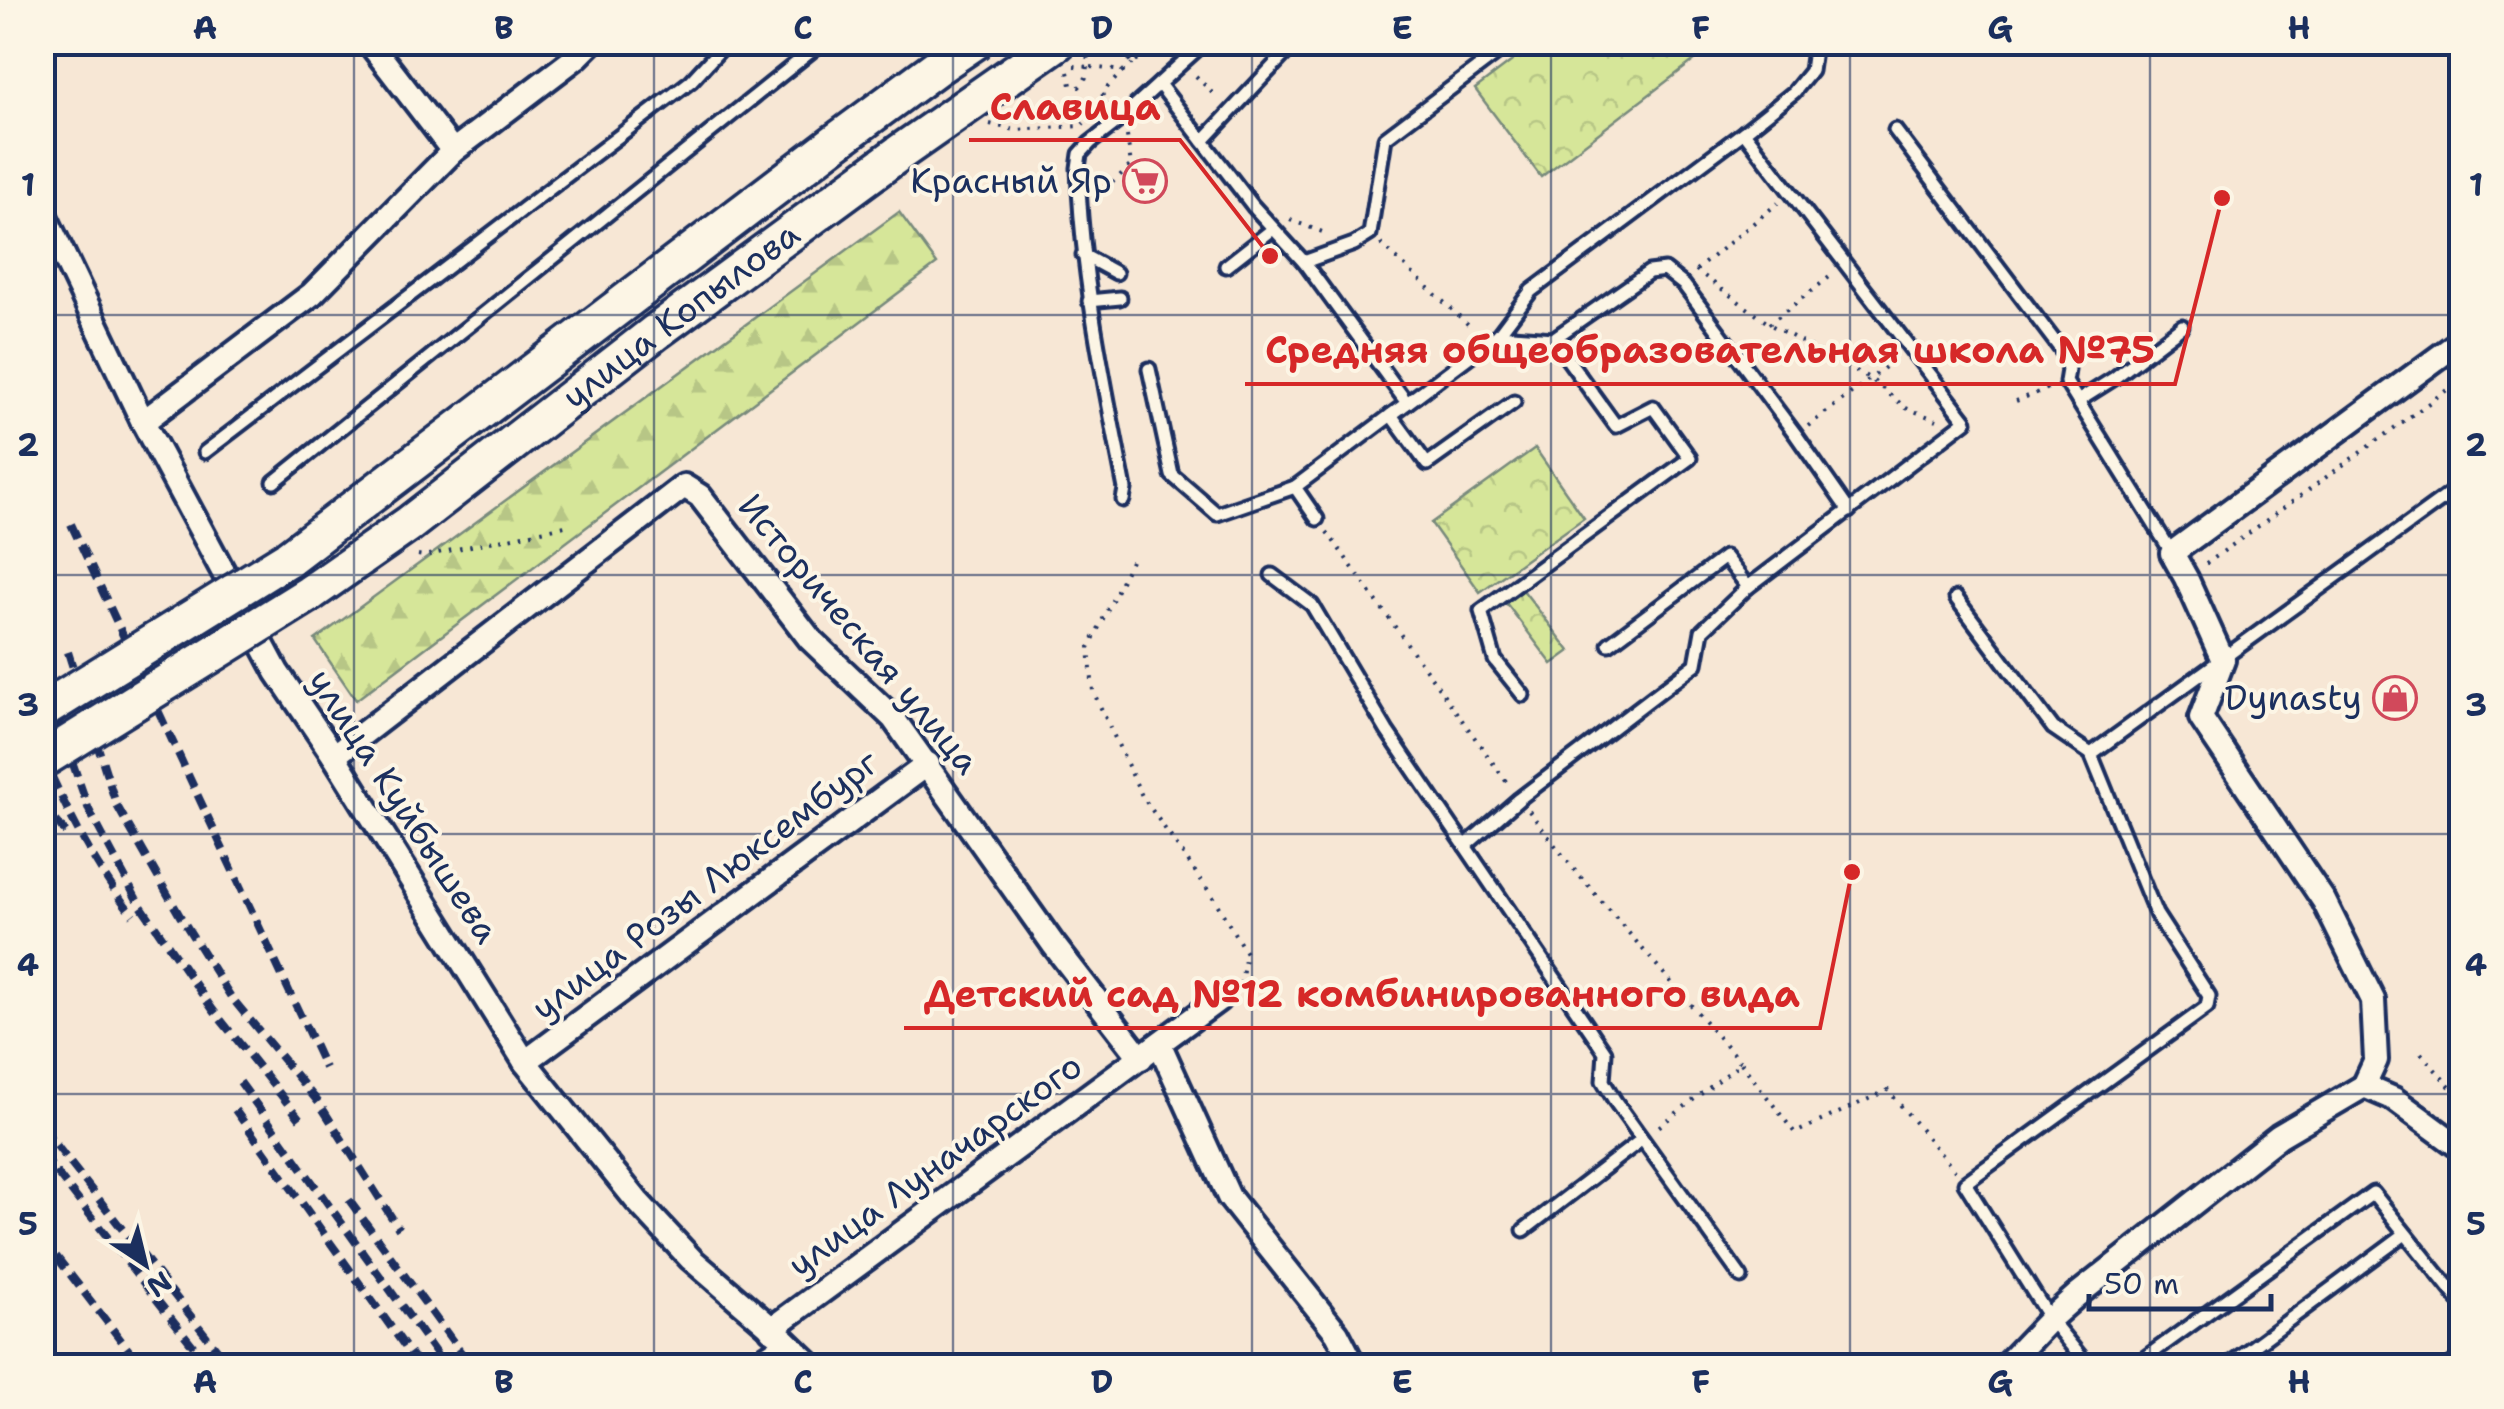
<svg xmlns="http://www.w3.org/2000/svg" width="2504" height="1409" viewBox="0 0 2504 1409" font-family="'Shantell Sans',sans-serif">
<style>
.forest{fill:url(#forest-firs);stroke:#788a7c;stroke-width:2.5}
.park{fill:url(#park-crowns);stroke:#788a7c;stroke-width:2.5}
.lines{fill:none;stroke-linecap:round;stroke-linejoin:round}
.service-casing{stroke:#1b2f5e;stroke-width:19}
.minor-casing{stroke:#1b2f5e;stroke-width:30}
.primary-casing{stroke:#1b2f5e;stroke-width:42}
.path{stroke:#1b2f5e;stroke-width:4;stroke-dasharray:2.5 8;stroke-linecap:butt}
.service{stroke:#fcf5e5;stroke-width:11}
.minor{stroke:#fcf5e5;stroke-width:22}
.primary{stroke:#fcf5e5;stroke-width:35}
.rail{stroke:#1b2f5e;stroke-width:8;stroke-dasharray:15 8;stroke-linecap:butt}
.primary-bridge-casing{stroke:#1b2f5e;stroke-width:42;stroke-linecap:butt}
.path-bridge{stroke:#1b2f5e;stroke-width:4;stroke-dasharray:2.5 8;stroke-linecap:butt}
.primary-bridge{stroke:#fcf5e5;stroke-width:35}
.grid{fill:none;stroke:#1b2f5e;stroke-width:2.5;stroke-opacity:0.55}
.labels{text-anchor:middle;stroke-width:8;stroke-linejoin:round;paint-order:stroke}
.poi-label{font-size:35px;fill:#1b2f5e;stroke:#fcf5e5;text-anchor:end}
.street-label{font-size:35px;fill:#1b2f5e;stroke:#fcf5e5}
.leader{fill:none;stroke:#d62828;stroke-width:4}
.callout-dot{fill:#d62828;stroke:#fcf5e5;stroke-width:4}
.callout-label{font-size:38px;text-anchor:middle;font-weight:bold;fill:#d62828;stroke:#fcf5e5;stroke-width:8;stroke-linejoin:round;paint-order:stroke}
.neatline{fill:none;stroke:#1b2f5e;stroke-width:4}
.grid-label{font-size:32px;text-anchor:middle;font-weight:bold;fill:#1b2f5e}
</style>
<defs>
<pattern id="forest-firs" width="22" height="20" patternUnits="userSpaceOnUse" patternTransform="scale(2.5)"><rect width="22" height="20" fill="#d6e699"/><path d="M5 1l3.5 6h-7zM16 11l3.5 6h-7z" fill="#b7c686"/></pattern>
<pattern id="park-crowns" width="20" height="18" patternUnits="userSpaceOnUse" patternTransform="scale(2.5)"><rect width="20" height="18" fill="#d6e699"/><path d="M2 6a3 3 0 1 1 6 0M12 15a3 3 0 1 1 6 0" fill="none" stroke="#b7c686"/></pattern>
</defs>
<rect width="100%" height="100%" fill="#f7e7d5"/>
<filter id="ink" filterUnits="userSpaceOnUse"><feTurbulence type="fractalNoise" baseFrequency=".01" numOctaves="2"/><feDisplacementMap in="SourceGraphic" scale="20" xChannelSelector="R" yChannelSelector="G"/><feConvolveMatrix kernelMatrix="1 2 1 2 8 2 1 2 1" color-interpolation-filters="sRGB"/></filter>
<g filter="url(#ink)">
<!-- forest -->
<path class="forest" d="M899 212 937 264 356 700 315 640Z"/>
<!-- park -->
<g class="park">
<path d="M1536 43V42L1717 43 1541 177 1475 89Z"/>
<path d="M1535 448 1584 518 1480 592 1431 523Z"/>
<path d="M1523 590 1570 651 1552 664 1506 603Z"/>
</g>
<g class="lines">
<!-- service casing -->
<g class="service-casing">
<g id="service">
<path d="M1159 84 1253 206 1304 262 1407 403 1295 487 1317 519"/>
<path d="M1895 130 2065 355 2068 370 2066 382 2172 553"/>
<path d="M1203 141 1296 42"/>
<path d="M1083 255 1116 273"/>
<path d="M1304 262 1354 244 1370 234 1385 138 1512 42"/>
<path d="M1226 266 1273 229"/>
<path d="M1089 301 1120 298"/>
<path d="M1498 335 1553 339 1649 272 1665 270 1684 285 1796 435 1849 511"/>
<path d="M1149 369 1172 475 1217 514 1295 487"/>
<path d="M2078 401 2113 379 2182 326"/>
<path d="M1407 403 1498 335 1531 291 1744 132 1794 92 1811 71 1815 42"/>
<path d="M1391 415 1427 464 1514 402"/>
<path d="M205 452 691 81 727 42"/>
<path d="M274 482 815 48V42"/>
<path d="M1123 500 1125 489C1104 381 1082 279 1078 168L1080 154 1090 143 1117 122 1205 42"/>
<path d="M1272 575 1312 605 1387 731 1605 1052 1603 1081 1615 1101 1741 1277"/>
<path d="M1956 598 2053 728 2091 754 2156 914 2209 996 2207 1007 1965 1183 2050 1319 2088 1366"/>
<path d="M1609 644 1725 557 1748 587"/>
<path d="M1523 695 1495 660 1481 611 1690 458 1653 407 1616 426 1553 339"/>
<path d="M2091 754 2462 485"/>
<path d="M1465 846 1519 799 1696 664 1702 631 1748 587 1966 421 1744 132"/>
<path d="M1524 1230 1641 1140"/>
<path d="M744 1366 784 1339"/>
<path d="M2134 1366 2373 1193 2462 1304"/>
<path d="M2227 1366 2405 1234"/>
<path d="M2449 1366 2462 1356"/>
</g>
</g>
<!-- minor casing -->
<g class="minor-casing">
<g id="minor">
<path d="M369 42 453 151"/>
<path d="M42 210 143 422 277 672 334 756 525 1062 637 1201 691 1259 784 1339 812 1366"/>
<path d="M143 422 312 294 453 151 578 56 592 42"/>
<path d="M334 756 684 486 700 496 810 639 893 718 1053 944 1141 1058"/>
<path d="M1160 1045 1229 1197 1337 1333 1354 1366"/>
<path d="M525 1062 928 764"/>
<path d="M2364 1086 2376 1060 2373 1000 2324 901 2201 718 2223 660 2186 578 2172 553 2462 340"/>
<path d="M2364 1086 2394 1099 2462 1149"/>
<path d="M771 1329 1218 1000"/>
<path d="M2005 1366 2050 1319 2077 1295 2279 1136 2364 1086"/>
</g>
</g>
<!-- primary casing -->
<g class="primary-casing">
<g id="primary">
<path d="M287 559 834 143 937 67 974 42"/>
<path id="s1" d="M309 594 409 524 657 331 902 151 1058 42"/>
</g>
</g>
<!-- path -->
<g class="path">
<path d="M1117 42 1132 64 1160 42"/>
<path d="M1165 42 1167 45"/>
<path d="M1087 50 1100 42"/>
<path d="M1091 67 1123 71 1132 64"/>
<path d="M1068 72 1071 85 1079 87C1090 77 1088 66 1087 51"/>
<path d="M1196 76 1217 98"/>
<path d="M1107 106 1102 93 1123 71"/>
<path d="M990 124 1015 130 1081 126 1084 123"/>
<path d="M1097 197 1131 165 1127 136"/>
<path d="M1290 220 1328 234"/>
<path d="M1381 244 1473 329"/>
<path d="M1696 270 1769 324 1871 379 1906 408 1937 420"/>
<path d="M1696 270 1778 203"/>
<path d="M1769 324 1832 275"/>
<path d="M2016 401 2049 388"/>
<path d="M1808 426 1896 359"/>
<path d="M1327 532 1508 784"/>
<path d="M418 555 424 556 565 526"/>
<path d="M1131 561 1089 648 1093 691 1142 796 1213 897 1246 953 1241 983 1236 986"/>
<path d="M2206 564 2462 379"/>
<path d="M1529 811 1571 866 1741 1063 1657 1128"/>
<path d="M2421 1053 2462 1101"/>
<path d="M1741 1063 1795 1133 1888 1090 1955 1171"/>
</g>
<!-- service -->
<use href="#service" class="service"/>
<!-- minor -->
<use href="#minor" class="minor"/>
<!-- primary -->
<use href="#primary" class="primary"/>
<!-- rail -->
<g class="rail">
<path d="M71 524 325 1068"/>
<path d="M68 652 116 804 180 916 231 997 319 1103 399 1229"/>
<path d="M42 675 89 810 137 900 213 1010 300 1119"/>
<path d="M42 755C67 811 94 867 133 915"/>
<path d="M42 803 70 838"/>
<path d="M240 1082 445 1366"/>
<path d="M235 1110 419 1366"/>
<path d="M42 1127 230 1366"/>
<path d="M42 1154 209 1366"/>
<path d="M349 1200 471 1366"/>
<path d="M42 1238 141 1366"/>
</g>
<!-- primary-bridge casing -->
<g class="primary-bridge-casing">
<g id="primary-bridge">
<path d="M42 711 287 559"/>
<path d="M42 760 309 594"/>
</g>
</g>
<!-- path-bridge -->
<path class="path-bridge" d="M1074 66 1091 67"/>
<!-- primary-bridge -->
<use href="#primary-bridge" class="primary-bridge"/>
</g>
</g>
<!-- grid -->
<path class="grid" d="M354 42V1366M654 42V1366M953 42V1366M1252 42V1366M1551 42V1366M1850 42V1366M2150 42V1366M42 315H2462M42 575H2462M42 834H2462M42 1094H2462"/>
<!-- icons -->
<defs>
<g id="supermarket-ring" transform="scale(2.25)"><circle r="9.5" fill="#fcf5e5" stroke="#d1495b" stroke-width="1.5"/><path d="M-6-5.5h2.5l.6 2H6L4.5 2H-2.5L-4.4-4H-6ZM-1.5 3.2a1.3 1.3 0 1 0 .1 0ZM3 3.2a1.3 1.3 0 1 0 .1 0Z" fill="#d1495b"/></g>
<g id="shop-ring" transform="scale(2.25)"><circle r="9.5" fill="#fcf5e5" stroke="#d1495b" stroke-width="1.5"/><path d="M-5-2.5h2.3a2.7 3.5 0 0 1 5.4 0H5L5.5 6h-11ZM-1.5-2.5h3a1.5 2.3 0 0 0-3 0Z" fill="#d1495b"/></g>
</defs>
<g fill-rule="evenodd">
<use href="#supermarket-ring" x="1145" y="181"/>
<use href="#shop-ring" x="2395" y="698"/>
</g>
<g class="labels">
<!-- poi labels -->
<g class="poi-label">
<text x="1112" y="193">Красный Яр</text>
<text x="2362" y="710">Dynasty</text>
</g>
<!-- street labels -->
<g class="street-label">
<text dy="12" stroke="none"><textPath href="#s1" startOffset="465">улица Копылова</textPath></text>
<text transform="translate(859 634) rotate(50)" y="12">Историческая улица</text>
<text transform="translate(404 806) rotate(57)" y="12">улица Куйбышева</text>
<text transform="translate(705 885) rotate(-37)" y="12">улица Розы Люксембург</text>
<text transform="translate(935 1165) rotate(-36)" y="12">улица Луначарского</text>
</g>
</g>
<!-- callouts -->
<path class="leader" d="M1270 256L1180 140H969M2222 198L2175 384H1245M1852 872L1820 1028H904"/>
<g class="callout-dot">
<circle cx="1270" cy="256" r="10"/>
<circle cx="2222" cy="198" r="10"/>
<circle cx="1852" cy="872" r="10"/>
</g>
<g class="callout-label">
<text x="1075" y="120">Славица</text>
<text x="1710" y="363">Средняя общеобразовательная школа №75</text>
<text x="1362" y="1007">Детский сад №12 комбинированного вида</text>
</g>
<!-- margin -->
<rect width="2504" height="1409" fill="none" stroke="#fcf5e5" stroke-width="110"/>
<!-- north arrow -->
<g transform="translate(145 1264) rotate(145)" stroke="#fcf5e5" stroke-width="8" paint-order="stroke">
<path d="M0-8L18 38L0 25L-18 38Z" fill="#1b2f5e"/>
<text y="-15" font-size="28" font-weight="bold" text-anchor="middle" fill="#1b2f5e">N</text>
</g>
<!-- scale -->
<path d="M2089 1294v15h182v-15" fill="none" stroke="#1b2f5e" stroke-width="5"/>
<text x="2104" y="1294" font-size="30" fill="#1b2f5e" stroke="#fcf5e5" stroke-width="8" paint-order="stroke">50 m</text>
<rect x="55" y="55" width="2394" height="1299" class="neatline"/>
<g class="grid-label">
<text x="205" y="39">A</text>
<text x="504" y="39">B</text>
<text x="803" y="39">C</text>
<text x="1102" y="39">D</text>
<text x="1402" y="39">E</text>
<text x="1701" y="39">F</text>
<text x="2000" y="39">G</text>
<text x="2299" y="39">H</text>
<text x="28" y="196">1</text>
<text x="2476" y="196">1</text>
<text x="28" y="456">2</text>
<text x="2476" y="456">2</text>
<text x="28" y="716">3</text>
<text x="2476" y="716">3</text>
<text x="28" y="976">4</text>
<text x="2476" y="976">4</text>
<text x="28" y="1235">5</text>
<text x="2476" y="1235">5</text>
<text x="205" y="1393">A</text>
<text x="504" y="1393">B</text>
<text x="803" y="1393">C</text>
<text x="1102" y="1393">D</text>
<text x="1402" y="1393">E</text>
<text x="1701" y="1393">F</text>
<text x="2000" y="1393">G</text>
<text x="2299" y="1393">H</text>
</g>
</svg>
